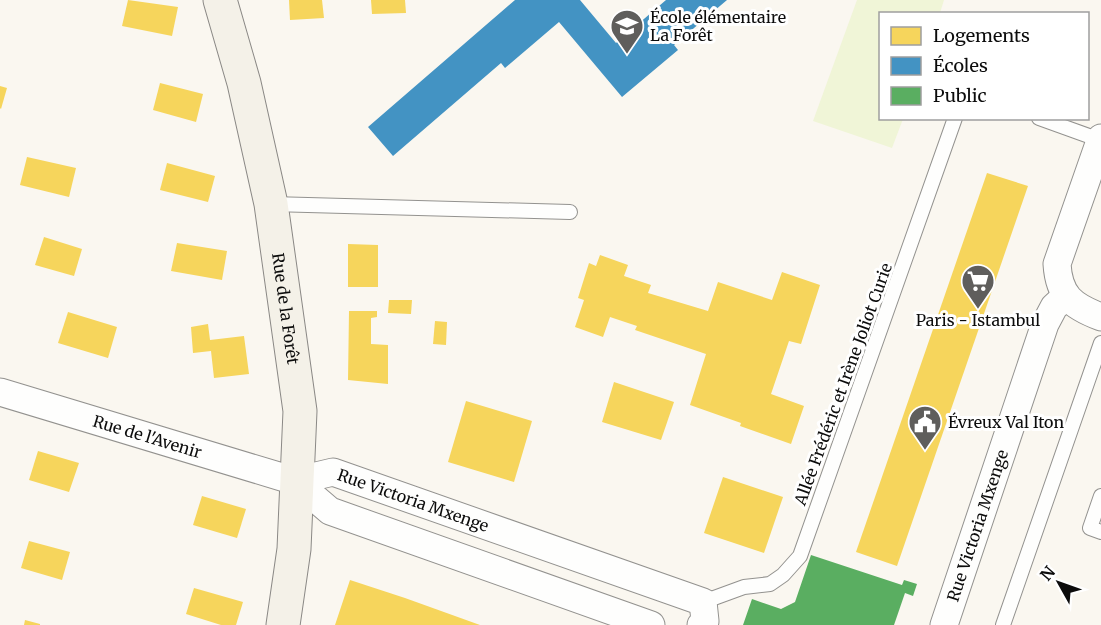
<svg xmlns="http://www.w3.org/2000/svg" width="1101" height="625" viewBox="0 0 1101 625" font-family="Merriweather,serif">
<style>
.pitch{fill:#f0f5d7}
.homes{fill:#f6d55c}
.schools{fill:#4393c3}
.public{fill:#5aae61}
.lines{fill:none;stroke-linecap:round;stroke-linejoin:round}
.lane-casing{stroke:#93928f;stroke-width:16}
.street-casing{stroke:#93928f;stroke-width:29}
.secondary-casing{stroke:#8a8885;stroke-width:35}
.lane{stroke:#fefefd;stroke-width:14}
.street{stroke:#fefefd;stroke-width:27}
.secondary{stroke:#f4f1e8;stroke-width:33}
.labels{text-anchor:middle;stroke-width:6;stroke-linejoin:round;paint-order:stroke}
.poi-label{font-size:16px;fill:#0c0c0c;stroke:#fff;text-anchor:start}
.street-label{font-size:16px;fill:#0c0c0c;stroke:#fff}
</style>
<rect width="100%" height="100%" fill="#faf7f0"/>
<!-- pitch -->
<path class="pitch" d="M857 0H944L940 13 880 14V118L903 119 892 148 813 121Z"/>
<!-- homes -->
<g class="homes">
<path d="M128 0 178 7 172 36 122 26Z"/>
<path d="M289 0H322L324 18 290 20Z"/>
<path d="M371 0H405L406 13 372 14Z"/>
<path d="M160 83 203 94 196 122 153 110Z"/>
<path d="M0 86 7 88 1 109 0 108Z"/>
<path d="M27 157 76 168 69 197 20 185Z"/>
<path d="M167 163 215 176 208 202 160 190Z"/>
<path d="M987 173 1028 186 897 566 856 552Z"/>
<path d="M44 237 82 249 74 276 35 265Z"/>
<path d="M177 243 227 251 222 280 171 271Z"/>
<path d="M348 244 378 245V287H348Z"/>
<path d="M600 255 628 265 624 276 651 285 648 293 708 311 718 282 772 300 782 272 820 285 801 344 789 341 771 394 804 406 791 444 740 426 741 423 690 405 706 354 635 330 637 326 610 317 603 337 575 327 584 300 578 298 589 263 596 266Z"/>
<path d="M389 300H412L411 314 388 313Z"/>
<path d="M349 311H377V317L371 318V344L388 345V384L348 380Z"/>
<path d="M68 312 117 327 108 358 58 343Z"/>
<path d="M435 321 447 322 446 345 433 344Z"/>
<path d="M208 324 210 340 244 336 249 374 214 378 211 351 193 353 191 327Z"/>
<path d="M614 382 674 402 661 440 602 422Z"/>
<path d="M466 401 532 421 514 482 448 462Z"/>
<path d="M38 451 79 463 69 492 29 480Z"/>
<path d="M723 477 783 497 764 553 704 533Z"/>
<path d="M202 496 246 509 237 538 193 525Z"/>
<path d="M29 541 70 552 62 580 21 568Z"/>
<path d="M350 580 405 598 480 625H335Z"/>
<path d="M194 588 243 602 236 625H221L186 614Z"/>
<path d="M25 620 40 624V625H24Z"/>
</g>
<!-- schools -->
<path class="schools" d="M515 0H580L616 43 666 0H727L674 45 678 50 622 97 559 22 505 68 501 63 393 156 368 127Z"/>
<!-- public -->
<path class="public" d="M811 555 902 585 904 580 917 584 913 596 905 593 894 625H743L752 599 781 609 795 602Z"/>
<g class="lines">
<!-- lane casing -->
<g class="lane-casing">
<g id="lane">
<path d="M1039 118 1100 140"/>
<path d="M271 204 570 212"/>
<path d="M1101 496 1090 528 1101 532"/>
<path d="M703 602 744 587 770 584 783 575 800 556 955 118"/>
<path d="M1003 625 1101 343"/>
</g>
</g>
<!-- street casing -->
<g class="street-casing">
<g id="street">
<path d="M1101 138 1057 264C1059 296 1072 306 1101 317"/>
<path id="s1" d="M0 392 295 481 330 511 651 625"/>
<path id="s2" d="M295 481 333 472 703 602 705 621 701 625"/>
<path id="s3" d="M944 625 1045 324 1054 307 1066 296"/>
</g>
</g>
<!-- secondary casing -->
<g class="secondary-casing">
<g id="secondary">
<path id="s4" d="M220 0 244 83 271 204 300 411 294 549 283 625"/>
</g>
</g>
<!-- lane -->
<use href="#lane" class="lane"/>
<!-- street -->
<use href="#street" class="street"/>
<!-- secondary -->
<use href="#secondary" class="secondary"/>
</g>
<!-- icons -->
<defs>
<g id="school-pin" transform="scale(1.725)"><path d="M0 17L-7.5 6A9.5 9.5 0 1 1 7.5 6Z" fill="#5f5e5c" stroke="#fff"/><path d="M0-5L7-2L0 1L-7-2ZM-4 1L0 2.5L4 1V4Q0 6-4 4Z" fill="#fff"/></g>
<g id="supermarket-pin" transform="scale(1.725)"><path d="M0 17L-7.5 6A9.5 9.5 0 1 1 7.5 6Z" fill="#5f5e5c" stroke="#fff"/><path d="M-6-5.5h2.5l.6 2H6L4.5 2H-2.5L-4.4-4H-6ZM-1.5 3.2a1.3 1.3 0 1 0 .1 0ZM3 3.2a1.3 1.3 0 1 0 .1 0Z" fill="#fff"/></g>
<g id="civic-pin" transform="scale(1.725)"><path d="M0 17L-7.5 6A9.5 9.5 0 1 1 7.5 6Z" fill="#5f5e5c" stroke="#fff"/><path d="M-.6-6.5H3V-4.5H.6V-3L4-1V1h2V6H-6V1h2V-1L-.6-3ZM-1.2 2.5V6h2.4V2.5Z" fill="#fff"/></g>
</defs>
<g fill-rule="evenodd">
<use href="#school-pin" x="627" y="26"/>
<use href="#supermarket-pin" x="978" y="281"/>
<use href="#civic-pin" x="925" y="422"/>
</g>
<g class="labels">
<!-- poi labels -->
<g class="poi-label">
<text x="650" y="23">École élémentaire<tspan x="650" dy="18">La Forêt</tspan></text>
<text x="978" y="326" text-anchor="middle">Paris - Istambul</text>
<text x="948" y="428">Évreux Val Iton</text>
</g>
<!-- street labels -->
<g class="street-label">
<text dy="6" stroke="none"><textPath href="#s4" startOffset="316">Rue de la Forêt</textPath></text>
<text transform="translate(843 384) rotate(-70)" y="6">Allée Frédéric et Irène Joliot Curie</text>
<text dy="6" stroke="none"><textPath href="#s1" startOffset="154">Rue de l'Avenir</textPath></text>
<text dy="6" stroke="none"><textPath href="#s2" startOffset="124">Rue Victoria Mxenge</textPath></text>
<text dy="6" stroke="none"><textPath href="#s3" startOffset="105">Rue Victoria Mxenge</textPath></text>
</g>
</g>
<!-- legend -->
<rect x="879" y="12" width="210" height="108" fill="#ffffff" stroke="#9e9e9e" stroke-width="1.5"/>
<rect x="891" y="27" width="30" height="18" fill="#f6d55c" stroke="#9e9e9e" stroke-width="1.5"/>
<text x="933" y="42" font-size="18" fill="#0c0c0c">Logements</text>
<rect x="891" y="57" width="30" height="18" fill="#4393c3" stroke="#9e9e9e" stroke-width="1.5"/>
<text x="933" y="72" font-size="18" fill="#0c0c0c">Écoles</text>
<rect x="891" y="87" width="30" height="18" fill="#5aae61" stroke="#9e9e9e" stroke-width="1.5"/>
<text x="933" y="102" font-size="18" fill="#0c0c0c">Public</text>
<!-- north arrow -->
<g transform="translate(1059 583) rotate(310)" stroke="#ffffff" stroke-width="4.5" paint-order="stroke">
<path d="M0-4.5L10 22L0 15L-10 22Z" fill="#0c0c0c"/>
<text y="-9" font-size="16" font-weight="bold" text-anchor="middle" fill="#0c0c0c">N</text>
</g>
</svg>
